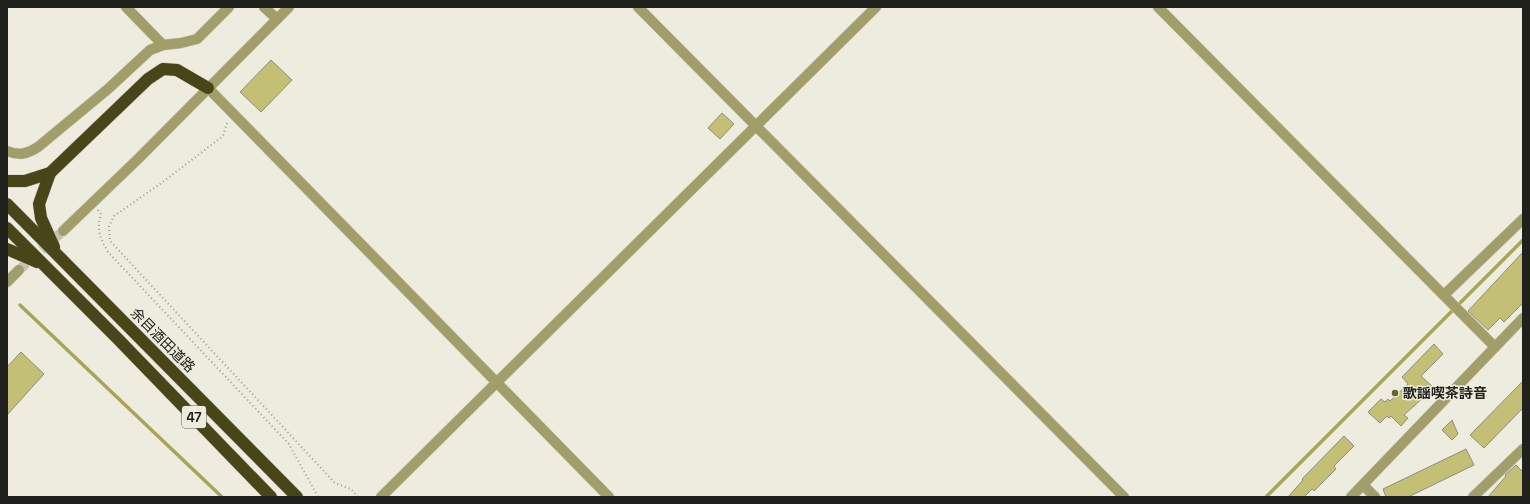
<svg xmlns="http://www.w3.org/2000/svg" width="1530" height="504" viewBox="0 0 1530 504" font-family="'Space Grotesk','Noto Sans JP',sans-serif">
<style>
.lines{fill:none;stroke-linecap:round;stroke-linejoin:round}
.stream{stroke:#a9a45a;stroke-width:3.5}
.building{fill:#c3bf74;stroke:#8e8e82}
.minor-tunnel{stroke:#c4c3b8;stroke-width:10;stroke-dasharray:10 5;stroke-linecap:butt}
.minor-casing{stroke:#c8c7bc;stroke-width:11}
.highway-casing{stroke:#c8c7bc;stroke-width:13}
.path{stroke:#9b9a91;stroke-width:2;stroke-dasharray:1 3;stroke-linecap:butt}
.minor{stroke:#a19e6a;stroke-width:10}
.highway{stroke:#484519;stroke-width:12}
.poi-dot{fill:#66632f;stroke:#edecdf;stroke-width:1.5}
.labels{text-anchor:middle;stroke-width:3;stroke-linejoin:round;paint-order:stroke}
.shield{fill:#edecdf;stroke:#5e5d56;stroke-width:1}
.shield-label{font-size:13px;font-weight:bold;fill:#20201c}
.street-label{font-size:14px;fill:#20201c;stroke:#edecdf}
.poi-label{font-size:14px;font-weight:bold;fill:#20201c;stroke:#edecdf;text-anchor:start}
</style>
<rect width="100%" height="100%" fill="#edecdf"/>
<g class="lines">
<!-- stream -->
<g class="stream">
<path d="M20 305 222 497"/>
<path d="M1266 497 1523 240"/>
</g>
</g>
<!-- building -->
<g class="building">
<path d="M271 60 292 80 261 112 240 92Z"/>
<path d="M722 113 734 124 720 139 708 128Z"/>
<path d="M1523 252V303L1504 322 1500 318 1488 330 1468 311Z"/>
<path d="M1434 344 1443 354 1421 376 1434 388 1404 415 1408 418 1401 426 1391 416 1389 418 1387 416 1380 423 1368 412 1381 399 1385 402 1388 399 1390 401 1408 384 1402 377Z"/>
<path d="M21 352 44 374 7 415V367Z"/>
<path d="M1523 381V408L1484 448 1470 435Z"/>
<path d="M1452 420 1458 434 1452 440 1442 430Z"/>
<path d="M1344 436 1354 446 1334 466 1336 469 1314 491 1312 489 1304 497H1288L1303 480 1302 479Z"/>
<path d="M1466 449 1474 465 1408 497H1386L1383 489Z"/>
<path d="M1516 465 1523 472V497H1488L1506 476 1505 475Z"/>
</g>
<g class="lines">
<!-- minor-tunnel -->
<path class="minor-tunnel" d="M19 270 63 231"/>
<!-- minor casing -->
<g class="minor-casing">
<g id="minor">
<path d="M126 7 163 45"/>
<path d="M264 7 277 19"/>
<path d="M638 7 1124 497"/>
<path d="M1158 7 1495 347"/>
<path d="M208 88 609 497"/>
<path d="M7 151C19 156 27 154 38 147L108 89 150 50 163 45 181 43 197 39 229 7"/>
<path d="M63 231 139 158 289 7"/>
<path d="M7 282 19 270"/>
<path d="M1444 295 1523 219"/>
<path d="M1363 485 1375 497"/>
<path d="M381 497 876 7"/>
<path d="M1351 497 1523 318"/>
<path d="M1473 497 1523 449"/>
</g>
</g>
<!-- highway casing -->
<g class="highway-casing">
<g id="highway">
<path d="M50 173 39 204 41 218 54 247"/>
<path d="M7 181H25L50 173 148 79 163 69 177 70 208 88"/>
<path d="M7 204 297 497"/>
<path d="M7 228 117 338 271 497"/>
<path d="M7 249 37 262"/>
</g>
</g>
<!-- path -->
<g class="path">
<path d="M227 123 223 136 160 184 114 216 109 226 110 241 335 483 351 489 358 497"/>
<path d="M98 210 101 214C96 229 100 238 108 252L289 444 318 497"/>
</g>
<!-- minor -->
<use href="#minor" class="minor"/>
<!-- highway -->
<use href="#highway" class="highway"/>
</g>
<!-- markers -->
<circle class="poi-dot" cx="1395" cy="393" r="4"/>
<g class="labels">
<!-- shield labels -->
<rect class="shield" x="182" y="406" width="24" height="22" rx="3"/>
<g class="shield-label">
<text x="194" y="422">47</text>
</g>
<!-- street labels -->
<g class="street-label">
<text transform="translate(163 340) rotate(45)" y="5">余目酒田道路</text>
</g>
<!-- poi labels -->
<g class="poi-label">
<text x="1403" y="398">歌謡喫茶詩音</text>
</g>
</g>
<!-- border -->
<rect width="1530" height="504" fill="none" stroke="#20201c" stroke-width="16"/>
</svg>
